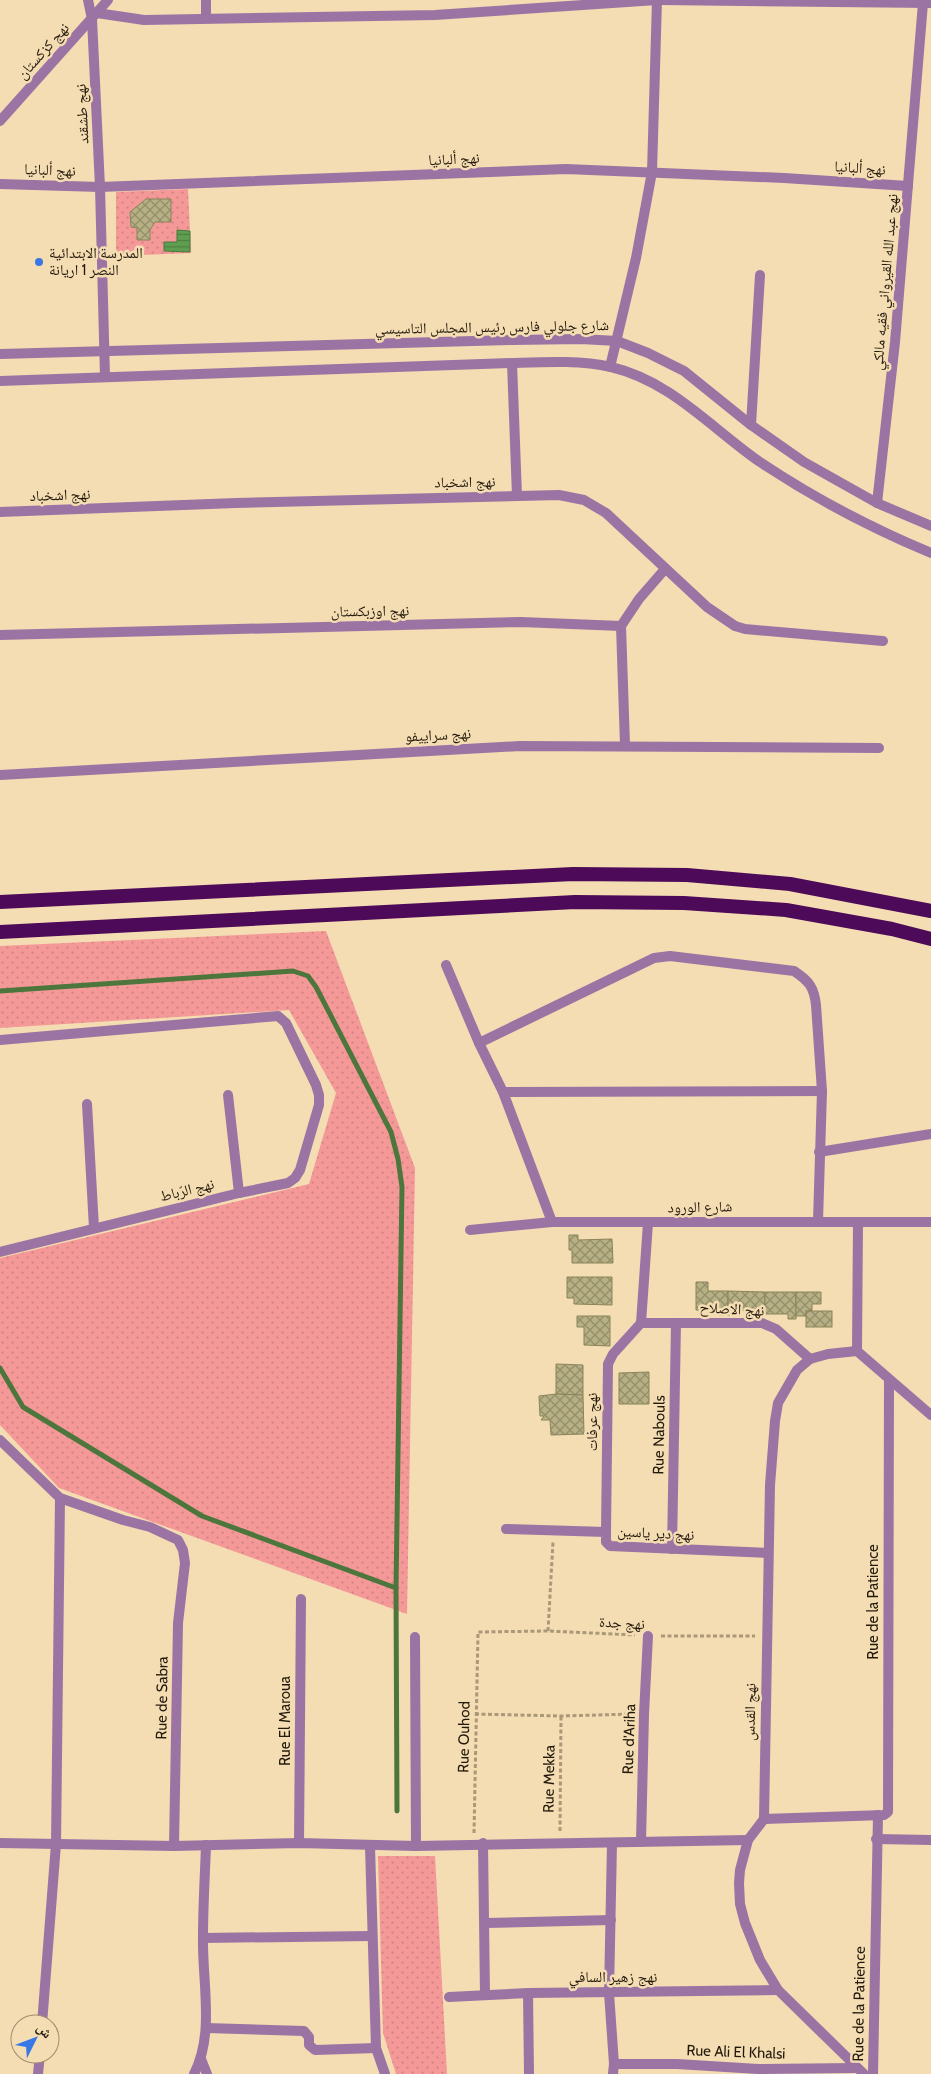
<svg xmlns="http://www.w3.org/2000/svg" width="931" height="2074" viewBox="0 0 931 2074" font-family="Cabin,'Noto Naskh Arabic',sans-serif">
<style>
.green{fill:url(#green-dots)}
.water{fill:url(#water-rules);stroke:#4c763c}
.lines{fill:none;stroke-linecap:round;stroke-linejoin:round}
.stream{stroke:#4c763c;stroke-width:5}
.building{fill:url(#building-cross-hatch);stroke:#8a845a}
.path{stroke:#aa9878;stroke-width:3;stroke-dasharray:4 2.5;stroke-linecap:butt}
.minor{stroke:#9b74a4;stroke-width:10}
.trunk{stroke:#4c0a58;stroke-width:14}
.poi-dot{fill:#3878e6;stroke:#f4dcb3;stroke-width:2}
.labels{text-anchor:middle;stroke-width:5;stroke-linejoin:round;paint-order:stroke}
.street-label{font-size:15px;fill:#231a0b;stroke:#f4dcb3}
.poi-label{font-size:15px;fill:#231a0b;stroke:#f4dcb3;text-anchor:start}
</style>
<defs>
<pattern id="green-dots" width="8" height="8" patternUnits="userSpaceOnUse" patternTransform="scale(1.25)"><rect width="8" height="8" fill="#f49998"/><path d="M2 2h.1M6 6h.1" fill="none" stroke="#d18382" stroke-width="1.8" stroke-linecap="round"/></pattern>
<pattern id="water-rules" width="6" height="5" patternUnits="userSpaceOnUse" patternTransform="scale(1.25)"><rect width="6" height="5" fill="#5e9e51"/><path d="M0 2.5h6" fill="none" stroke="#4d8041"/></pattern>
<pattern id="building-cross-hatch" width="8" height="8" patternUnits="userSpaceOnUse" patternTransform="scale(1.25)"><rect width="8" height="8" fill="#b6b084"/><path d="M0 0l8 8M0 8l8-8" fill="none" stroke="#948e6a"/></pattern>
</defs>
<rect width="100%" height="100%" fill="#f4dcb3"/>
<!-- green -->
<g class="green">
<path d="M188 189 191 253 116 256V192Z"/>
<path d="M326 931 415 1168 407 1614 59 1488 0 1425V1258L309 1184 336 1093 289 1010 0 1028V946Z"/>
<path d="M378 1856H435L447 2074H396L383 2033Z"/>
</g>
<!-- water -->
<path class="water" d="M177 230 190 231V252L164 251V242H177Z"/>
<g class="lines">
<!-- stream -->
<g class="stream">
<path d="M0 991 293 971 308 976 316 987 391 1132 398 1159 402 1187 396 1588 397 1811"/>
<path d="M0 1368 23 1407 202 1516 396 1588"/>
</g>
</g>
<!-- building -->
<g class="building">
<path d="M146 199H171V222H155L150 230V240H137V228L131 227 130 212Z"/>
<path d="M569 1235H578V1240L612 1239 613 1263H572V1250H569Z"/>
<path d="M567 1277H612V1305L574 1304V1298H567Z"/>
<path d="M696 1282H708V1291H728V1315H719V1311L696 1310Z"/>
<path d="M728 1291 765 1292V1309L739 1311V1315H728Z"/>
<path d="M765 1292H796V1319H788V1314H765Z"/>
<path d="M796 1292H821V1304H812V1311H806V1316H796Z"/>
<rect x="806" y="1311" width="26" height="16"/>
<path d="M577 1316H610V1346L584 1345V1327H577Z"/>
<path d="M556 1364 583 1365V1395L556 1394Z"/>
<path d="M649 1372V1404H619V1373Z"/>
<path d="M556 1394 583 1395 584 1434 551 1435 550 1420H541L544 1416H540L539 1396Z"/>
</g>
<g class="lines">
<!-- path -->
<g class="path">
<path d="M548 1631 553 1542"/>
<path d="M661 1636H755"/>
<path d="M475 1714 561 1716 632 1714"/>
<path d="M560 1831 561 1716"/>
<path d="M474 1833 478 1632 548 1631 635 1635"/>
</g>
<!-- minor -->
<g class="minor">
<path d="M88 0 92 19 100 187 105 376"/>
<path d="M660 0 931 3"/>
<path d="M97 13 144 20 435 15 657 0"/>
<path d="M206 18V0"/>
<path d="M0 121 108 0"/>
<path d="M0 184 100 187 566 169 784 178 908 186"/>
<path d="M0 354 512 340 581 339 617 341 648 353 684 371 751 425 804 462 877 503 931 526"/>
<path d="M512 363 517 496"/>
<path d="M610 367 636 258 652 172 657 0"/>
<path d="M0 381 512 363C544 362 579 360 611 367 671 381 711 428 760 462 814 498 871 528 931 553"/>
<path d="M751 425 760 275"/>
<path d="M877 503 895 342 923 3"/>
<path d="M0 512 236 503 559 495 584 500 606 513 707 607 735 626 745 629 883 641"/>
<path d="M621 626 625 745"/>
<path d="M621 626 639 599 665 569"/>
<path d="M0 635 521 622 621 626"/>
<path d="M0 775 520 746 879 748"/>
<path d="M446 965 479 1043 503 1092 552 1222"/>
<path d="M0 1040 278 1016 286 1023 316 1085 319 1095V1105L300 1170 295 1178 288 1183 239 1193 0 1252"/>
<path d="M479 1043 654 958 670 956 794 971C809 981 814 987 816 1005L822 1091 818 1221"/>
<path d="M503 1092 822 1091"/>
<path d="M228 1095 239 1193"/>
<path d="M87 1104 94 1228"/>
<path d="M819 1152 931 1134"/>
<path d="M858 1222 857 1351 931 1415"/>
<path d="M470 1230 552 1222H931"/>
<path d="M641 1323H762L776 1329 810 1359"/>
<path d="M641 1323 648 1223"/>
<path d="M857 1351 828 1354 810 1359 797 1370 778 1403 775 1421 770 1485 764 1819 748 1840 740 1870 739 1883 740 1904 745 1923 760 1960 778 1990 864 2074"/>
<path d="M0 1440 60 1498 123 1520 150 1527 178 1540 183 1550 185 1563 178 1623 174 1846"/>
<path d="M506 1529 606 1532V1542L610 1546 768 1553"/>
<path d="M606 1532 608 1364 613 1354 641 1323"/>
<path d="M672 1549 676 1323"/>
<path d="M415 1637 416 1846"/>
<path d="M764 1819 884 1815 888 1812 889 1380"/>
<path d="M876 1839 931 1840"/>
<path d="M641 1842 644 1714 648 1636"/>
<path d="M0 1843 174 1846 299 1843 416 1846 748 1840"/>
<path d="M299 1843 301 1599"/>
<path d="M483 1843 485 1995"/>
<path d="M612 1843 609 1993 614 2064 613 2074"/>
<path d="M370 1846 376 2048 385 2074"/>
<path d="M485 1923 611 1920"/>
<path d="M203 1938 372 1936"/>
<path d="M528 1993 529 2074"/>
<path d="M449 1997 528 1993 778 1990"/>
<path d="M42 2024 56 1844 60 1498"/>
<path d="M206 2028 304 2031 309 2037V2045L315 2050 376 2048"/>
<path d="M201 2059 207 2074"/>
<path d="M614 2064H677L758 2069 856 2068"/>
<path d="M38 2074 40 2054"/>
<path d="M194 2074C215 2033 202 1982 203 1937 203 1906 205 1875 206 1845"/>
<path d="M873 2074 878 1815"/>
</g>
<!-- trunk -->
<g class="trunk">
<path d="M0 902 573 874 687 875 790 884 931 911"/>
<path d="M0 932 575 902 684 903 786 910 892 929 931 939"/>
</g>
</g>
<!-- markers -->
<circle class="poi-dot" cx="39" cy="262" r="5"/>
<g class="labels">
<!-- street labels -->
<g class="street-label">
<text transform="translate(43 51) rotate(-48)" y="5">نهج كزكستان</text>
<text transform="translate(82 114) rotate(-93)" y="5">نهج طشقند</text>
<text transform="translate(454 159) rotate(-3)" y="5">نهج ألبانيا</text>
<text transform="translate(860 168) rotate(4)" y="5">نهج ألبانيا</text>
<text transform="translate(50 170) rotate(2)" y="5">نهج ألبانيا</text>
<text transform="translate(885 282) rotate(-85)" y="5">نهج عبد الله القيرواني فقيه مالكي</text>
<text transform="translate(492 327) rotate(-1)" y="5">شارع جلولي فارس رئيس المجلس التاسيسي</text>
<text transform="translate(465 482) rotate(-1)" y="5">نهج اشخباد</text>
<text transform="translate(60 495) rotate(-2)" y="5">نهج اشخباد</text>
<text transform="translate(370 611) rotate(-1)" y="5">نهج اوزبكستان</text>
<text transform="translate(438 735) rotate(-3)" y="5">نهج سراييفو</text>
<text transform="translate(187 1190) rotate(-14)" y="5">نهج الرّباط</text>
<text transform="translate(700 1207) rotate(-1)" y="5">شارع الورود</text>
<text transform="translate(732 1309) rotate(3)" y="5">نهج الاصلاح</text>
<text transform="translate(592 1422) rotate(-90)" y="5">نهج عرفات</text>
<text transform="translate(659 1435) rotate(-89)" y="5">Rue Nabouls</text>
<text transform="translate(656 1533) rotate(3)" y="5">نهج دير ياسين</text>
<text transform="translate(873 1602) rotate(-90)" y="5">Rue de la Patience</text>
<text transform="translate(622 1623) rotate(3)" y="5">نهج جدة</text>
<text transform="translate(162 1698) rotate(-89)" y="5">Rue de Sabra</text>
<text transform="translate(750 1712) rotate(-89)" y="5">نهج القدس</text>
<text transform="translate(285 1721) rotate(-90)" y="5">Rue El Maroua</text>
<text transform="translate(464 1737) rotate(-89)" y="5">Rue Ouhod</text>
<text transform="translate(629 1739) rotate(-88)" y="5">Rue d'Ariha</text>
<text transform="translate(549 1779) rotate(-89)" y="5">Rue Mekka</text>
<text x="613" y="1982">نهج زهير السافي</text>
<text transform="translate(859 2004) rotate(-89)" y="5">Rue de la Patience</text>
<text transform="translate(736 2052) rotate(2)" y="5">Rue Ali El Khalsi</text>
</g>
<!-- poi labels -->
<g class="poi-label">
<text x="49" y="258">المدرسة الابتدائية<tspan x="49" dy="17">النصر 1 اريانة</tspan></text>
</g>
</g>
<!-- north arrow -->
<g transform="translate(35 2039) rotate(48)"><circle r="24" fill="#f4dcb3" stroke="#a08e70"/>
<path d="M0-4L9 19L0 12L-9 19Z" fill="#3878e6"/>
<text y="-8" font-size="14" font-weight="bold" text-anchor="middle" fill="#231a0b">ش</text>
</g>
</svg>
